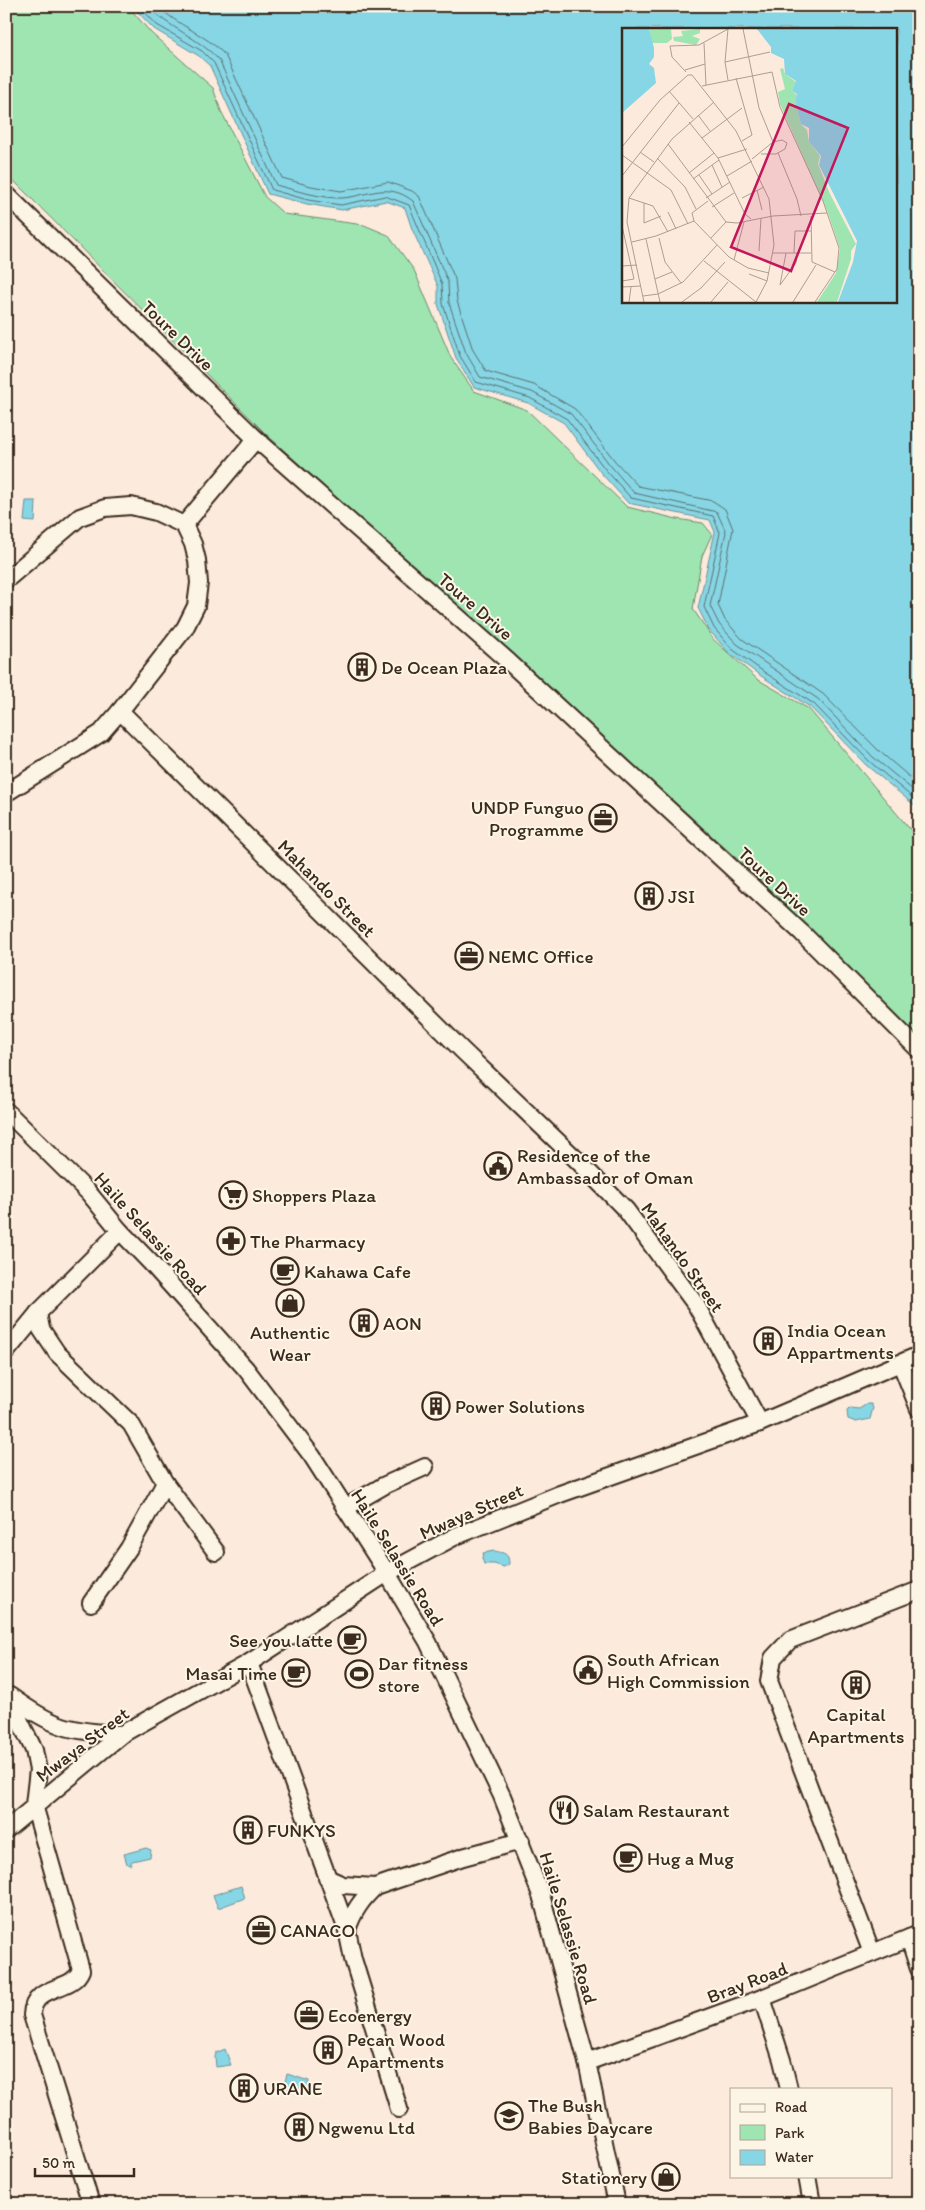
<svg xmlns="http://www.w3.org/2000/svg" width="925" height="2210" viewBox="0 0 925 2210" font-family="Itim,sans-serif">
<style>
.green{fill:#9fe5b2;stroke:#6d8868}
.water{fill:#87d6e5;stroke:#699195;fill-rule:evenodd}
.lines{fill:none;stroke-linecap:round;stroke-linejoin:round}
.shore{stroke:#596f6e;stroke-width:1}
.minor-casing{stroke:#3b2a1e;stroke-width:20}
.minor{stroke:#fcf5e5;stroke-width:16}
.labels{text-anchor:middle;stroke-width:4;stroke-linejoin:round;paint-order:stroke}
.street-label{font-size:19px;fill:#3b2a1e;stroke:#fcf5e5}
.poi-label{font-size:19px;fill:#3b2a1e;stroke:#fcf5e5;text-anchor:start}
.inset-road{fill:none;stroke:#af9d91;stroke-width:1}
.view{fill:#c2185b;fill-opacity:0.15;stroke:#c2185b;stroke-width:2.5}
.inset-edge{fill:none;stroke:#3b2a1e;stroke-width:2.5}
</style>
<rect width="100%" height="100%" fill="#fceadd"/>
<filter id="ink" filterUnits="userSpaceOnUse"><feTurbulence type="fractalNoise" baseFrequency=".02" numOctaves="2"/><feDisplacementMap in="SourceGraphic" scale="10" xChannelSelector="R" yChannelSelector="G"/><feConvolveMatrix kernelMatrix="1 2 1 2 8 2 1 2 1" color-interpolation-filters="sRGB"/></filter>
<g filter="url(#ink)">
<!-- green -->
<path class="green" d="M6 6H128L151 33 213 88 221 111 265 197 284 214 364 225 388 235 414 270 451 358 474 391 527 410 627 507 677 519 703 523 712 534 702 556 693 609 713 639 757 679 809 709 919 840V1037L754 874 267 435 6 173Z"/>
<!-- water -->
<g class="water">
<path d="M132 6H919V809L866 765 810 707 761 676 729 653 709 630 698 608 715 532 710 520 628 503 601 473 564 423 528 403 474 387 456 358 438 304V286L412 229 405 208 386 201 342 210 307 204 268 194 210 66 199 56 154 29ZM624 29H896V301H624Z"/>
<path d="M26 501H36L35 522 24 521Z"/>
<path d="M867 1404H871L873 1408 870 1419 856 1422 848 1419 847 1411 850 1408 859 1409Z"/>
<path d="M494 1551C504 1553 509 1553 509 1564L504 1567 494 1564H484L482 1558 483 1553Z"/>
<path d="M146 1848 151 1850 150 1857 132 1861 130 1865 127 1864 124 1854Z"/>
<path d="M241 1886 245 1898 218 1908 213 1895Z"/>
<path d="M225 2049 231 2065 216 2067 215 2057 216 2053Z"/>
<path d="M287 2074 309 2081 308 2088 283 2089Z"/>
</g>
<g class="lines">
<!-- shore -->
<g class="shore">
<path d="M139 6 157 25 202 51 214 63 272 190 308 200 341 205 385 196 409 205 442 284 443 304 460 356 476 382 530 398 567 419 605 469 631 498 713 516 720 533 704 607 714 628 732 649 764 672 814 704 869 761 919 803"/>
<path d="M147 6C170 29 198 37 219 60L276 185C293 190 325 199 342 198 369 196 387 181 413 201L448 282 449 303 466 353 480 377 532 392 571 414 610 465 634 493 717 512 726 532 710 606 719 624 737 644 818 699 873 757 919 795"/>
<path d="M158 6C177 26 206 34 225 55L282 178 311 186 341 191 388 182 412 191 419 196 455 279 457 301 473 350 486 371 534 385 575 409 615 461 638 486 713 501 725 509 733 529 718 605 725 620 742 639 823 694 879 751 919 785"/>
</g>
<!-- minor casing -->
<g class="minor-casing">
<g id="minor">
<path d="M6 194 256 439 509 662 802 933 919 1050"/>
<path d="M184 525 256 439"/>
<path d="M6 580 80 517 105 508 131 506 156 512 184 525 193 544 197 560 199 583 196 606 185 628 120 711 101 733 6 793"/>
<path d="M120 711 463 1051 578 1161 626 1210 696 1305 760 1423"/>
<path d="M6 1111 88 1192 120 1231 151 1263 246 1369 312 1456 387 1573 428 1642 502 1796 541 1895 587 2062 617 2204"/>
<path d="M38 1313 41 1329 57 1353 131 1424 165 1483 216 1552"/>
<path d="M6 1352 38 1313 120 1231"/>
<path d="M901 1364 919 1409"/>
<path d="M345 1508 385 1485 425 1467"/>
<path d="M91 1603 129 1548 165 1483"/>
<path d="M249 1663 347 1930 353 1959 399 2109"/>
<path d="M7 1695 34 1750 38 1770 34 1805 81 1970C72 1993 33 1983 32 2015L91 2204"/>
<path d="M10 1696C53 1727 69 1732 122 1734"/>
<path d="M6 1830 122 1734 249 1663 387 1573 456 1536 560 1494 760 1423 919 1355"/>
<path d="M327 1878 343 1885 375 1887 463 1857 521 1841"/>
<path d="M347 1930C353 1912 361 1900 375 1887"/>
<path d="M909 1938 919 1969"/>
<path d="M872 1953 769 1681 773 1658 790 1640 919 1590"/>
<path d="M762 1998 782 2060 789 2089"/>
<path d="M587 2062 762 1998 919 1934"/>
<path d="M807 2176 812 2204"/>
</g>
</g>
<!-- minor -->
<use href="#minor" class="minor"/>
</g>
</g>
<!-- icons -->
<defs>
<g id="building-ring" transform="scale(1.4375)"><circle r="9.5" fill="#fcf5e5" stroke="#3b2a1e" stroke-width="1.5"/><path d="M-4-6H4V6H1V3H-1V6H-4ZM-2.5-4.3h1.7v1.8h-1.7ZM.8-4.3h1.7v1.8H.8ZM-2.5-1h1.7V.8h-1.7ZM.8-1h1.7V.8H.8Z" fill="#3b2a1e"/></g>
<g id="office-ring" transform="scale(1.4375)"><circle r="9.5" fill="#fcf5e5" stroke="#3b2a1e" stroke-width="1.5"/><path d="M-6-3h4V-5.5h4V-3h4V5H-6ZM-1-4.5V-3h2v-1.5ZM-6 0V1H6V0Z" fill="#3b2a1e"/></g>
<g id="civic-ring" transform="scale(1.4375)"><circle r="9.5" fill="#fcf5e5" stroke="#3b2a1e" stroke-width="1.5"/><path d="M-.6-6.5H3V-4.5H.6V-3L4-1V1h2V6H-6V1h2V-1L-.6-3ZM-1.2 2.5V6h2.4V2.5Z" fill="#3b2a1e"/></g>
<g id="supermarket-ring" transform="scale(1.4375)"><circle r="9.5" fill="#fcf5e5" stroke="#3b2a1e" stroke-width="1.5"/><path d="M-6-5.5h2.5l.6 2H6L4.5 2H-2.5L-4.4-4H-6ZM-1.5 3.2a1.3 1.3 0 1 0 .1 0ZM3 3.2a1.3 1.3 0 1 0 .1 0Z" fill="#3b2a1e"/></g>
<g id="pharmacy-ring" transform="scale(1.4375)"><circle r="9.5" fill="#fcf5e5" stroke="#3b2a1e" stroke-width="1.5"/><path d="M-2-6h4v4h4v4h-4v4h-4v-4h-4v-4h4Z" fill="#3b2a1e"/></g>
<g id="cafe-ring" transform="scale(1.4375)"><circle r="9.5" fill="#fcf5e5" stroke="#3b2a1e" stroke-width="1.5"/><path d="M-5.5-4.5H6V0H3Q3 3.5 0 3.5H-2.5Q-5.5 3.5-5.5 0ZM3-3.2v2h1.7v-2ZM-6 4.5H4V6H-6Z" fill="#3b2a1e"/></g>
<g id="shop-ring" transform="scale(1.4375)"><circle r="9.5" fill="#fcf5e5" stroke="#3b2a1e" stroke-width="1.5"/><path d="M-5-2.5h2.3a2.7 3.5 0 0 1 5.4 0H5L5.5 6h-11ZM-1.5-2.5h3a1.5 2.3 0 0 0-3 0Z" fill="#3b2a1e"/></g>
<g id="stadium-ring" transform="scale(1.4375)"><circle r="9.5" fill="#fcf5e5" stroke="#3b2a1e" stroke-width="1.5"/><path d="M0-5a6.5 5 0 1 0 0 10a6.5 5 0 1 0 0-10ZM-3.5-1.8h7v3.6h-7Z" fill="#3b2a1e"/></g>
<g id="restaurant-ring" transform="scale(1.4375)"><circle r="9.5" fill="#fcf5e5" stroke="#3b2a1e" stroke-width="1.5"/><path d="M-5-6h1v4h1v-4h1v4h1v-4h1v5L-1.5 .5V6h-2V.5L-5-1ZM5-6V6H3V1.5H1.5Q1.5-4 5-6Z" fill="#3b2a1e"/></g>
<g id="school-ring" transform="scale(1.4375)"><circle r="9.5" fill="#fcf5e5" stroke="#3b2a1e" stroke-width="1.5"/><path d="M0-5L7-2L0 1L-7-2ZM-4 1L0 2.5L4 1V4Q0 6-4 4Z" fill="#3b2a1e"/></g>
</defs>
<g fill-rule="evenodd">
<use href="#building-ring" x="362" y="667"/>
<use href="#office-ring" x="603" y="818"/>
<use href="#building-ring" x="649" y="896"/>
<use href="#office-ring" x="469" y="956"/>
<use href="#civic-ring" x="498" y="1166"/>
<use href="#supermarket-ring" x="233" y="1195"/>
<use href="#pharmacy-ring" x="231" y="1241"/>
<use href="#cafe-ring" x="285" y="1271"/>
<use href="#shop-ring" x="290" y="1303"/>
<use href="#building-ring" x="364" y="1323"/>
<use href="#building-ring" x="768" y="1341"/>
<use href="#building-ring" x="436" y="1406"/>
<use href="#cafe-ring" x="352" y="1640"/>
<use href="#civic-ring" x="588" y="1670"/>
<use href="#cafe-ring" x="296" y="1673"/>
<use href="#stadium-ring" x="359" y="1674"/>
<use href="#building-ring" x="856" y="1685"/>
<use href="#restaurant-ring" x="564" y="1810"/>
<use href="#building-ring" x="248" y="1830"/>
<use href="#cafe-ring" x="628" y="1858"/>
<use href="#office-ring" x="261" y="1930"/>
<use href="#office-ring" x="309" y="2015"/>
<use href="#building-ring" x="328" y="2050"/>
<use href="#building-ring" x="244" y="2088"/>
<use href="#school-ring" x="509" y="2116"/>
<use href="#building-ring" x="299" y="2127"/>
<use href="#shop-ring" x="666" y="2177"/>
</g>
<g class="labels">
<!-- street labels -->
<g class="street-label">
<text transform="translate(178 335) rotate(44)" y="7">Toure Drive</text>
<text transform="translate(476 606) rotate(41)" y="7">Toure Drive</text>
<text transform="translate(775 881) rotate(43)" y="7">Toure Drive</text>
<text transform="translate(327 888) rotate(45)" y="7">Mahando Street</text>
<text transform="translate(151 1233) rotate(48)" y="7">Haile Selassie Road</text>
<text transform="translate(683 1257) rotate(55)" y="7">Mahando Street</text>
<text transform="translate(471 1511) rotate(-24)" y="7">Mwaya Street</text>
<text transform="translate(398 1557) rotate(58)" y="7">Haile Selassie Road</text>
<text transform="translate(82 1744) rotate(-37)" y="7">Mwaya Street</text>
<text transform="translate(569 1928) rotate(73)" y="7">Haile Selassie Road</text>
<text transform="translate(747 1982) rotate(-21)" y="7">Bray Road</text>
</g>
<!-- poi labels -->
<g class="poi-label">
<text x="381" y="674">De Ocean Plaza</text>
<text x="584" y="814" text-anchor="end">UNDP Funguo<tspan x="584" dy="22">Programme</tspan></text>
<text x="668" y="903">JSI</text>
<text x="488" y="963">NEMC Office</text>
<text x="517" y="1162">Residence of the<tspan x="517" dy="22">Ambassador of Oman</tspan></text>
<text x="252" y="1202">Shoppers Plaza</text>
<text x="250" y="1248">The Pharmacy</text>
<text x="304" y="1278">Kahawa Cafe</text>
<text x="383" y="1330">AON</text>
<text x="787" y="1337">India Ocean<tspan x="787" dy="22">Appartments</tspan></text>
<text x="290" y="1339" text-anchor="middle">Authentic<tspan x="290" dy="22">Wear</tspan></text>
<text x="455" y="1413">Power Solutions</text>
<text x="333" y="1647" text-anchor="end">See you latte</text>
<text x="607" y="1666">South African<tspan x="607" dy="22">High Commission</tspan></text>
<text x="378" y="1670">Dar fitness<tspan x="378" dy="22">store</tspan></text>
<text x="277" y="1680" text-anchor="end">Masai Time</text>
<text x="856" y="1721" text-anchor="middle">Capital<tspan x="856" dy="22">Apartments</tspan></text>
<text x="583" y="1817">Salam Restaurant</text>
<text x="267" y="1837">FUNKYS</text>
<text x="647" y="1865">Hug a Mug</text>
<text x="280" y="1937">CANACO</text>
<text x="328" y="2022">Ecoenergy</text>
<text x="347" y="2046">Pecan Wood<tspan x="347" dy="22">Apartments</tspan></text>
<text x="263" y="2095">URANE</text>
<text x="528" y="2112">The Bush<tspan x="528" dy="22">Babies Daycare</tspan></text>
<text x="318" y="2134">Ngwenu Ltd</text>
<text x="647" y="2184" text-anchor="end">Stationery</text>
</g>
</g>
<!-- overview -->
<g transform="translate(622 28)">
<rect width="275" height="275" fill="#fceadd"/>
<path d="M27 1H49L50 11 45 15H30ZM78 1V5L70 8 78 11 74 17 52 13 51 9 61 8 59 3ZM161 40 163 46 174 54 170 63 175 67 173 74 179 96 185 102 187 114 198 128 196 136 208 166 234 216 229 223V231L215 274H195L214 245 218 221 206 185 158 76 156 64 163 61 158 41Z" fill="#9fe5b2"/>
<path d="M0 1H27L32 20V29L27 36 32 40 34 55 0 85ZM135 1H275V274H216L231 234 235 213 197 137 199 128 187 114V100L179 96 173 74 175 66 170 63 174 53 163 46 162 31 149 25V19Z" fill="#87d6e5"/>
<path class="inset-road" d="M121 1 137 80 151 114M82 15 84 57M103 34 148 24M63 42 83 36M64 44 50 29 48 18 77 17 106 1 103 34 106 52M114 50 130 107 120 113M80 58 150 44 158 79 201 173 217 220 215 241 193 274M47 63 71 91M76 87 88 103M67 94 96 130 123 186 129 191M80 110 120 80M46 116 104 194 115 195 151 188 205 185M0 119 38 72 66 47H70L114 103 147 171 152 217 145 253 134 274M18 124 32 134M156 125 175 171 179 188M0 127 49 162 66 196M35 130 63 159 74 181M96 130 125 121M130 131 151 114 160 112 165 115 163 121 154 126H139M90 137 100 159M67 145 92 125M77 147 90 166M0 148 57 75M105 148 130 133M71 151 97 132M135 162 140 182M7 170 31 178 46 204M84 170 108 154M120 170 142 159M22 175V195L39 188M90 179 112 165M46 184 54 201M189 188 190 234 213 244M72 193 107 229 126 240 147 245M0 198 12 251 0 253M37 210 43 234 59 255M89 210 104 194M24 211 38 274M10 214 34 208 72 193 70 185 86 173M137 223 139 190M151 225H189M172 225 173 203H189M112 232 122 194M82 233 134 274M0 238 15 237M127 246 145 253M33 251 50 244M158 257 174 235 175 225M158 257 164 225M0 259 19 258M21 268 36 266 61 254 95 217M7 274 9 259M22 274 5 194 7 170 50 111 92 74M60 274 79 260 103 234M89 274 106 254M171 274 194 237"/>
<path class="view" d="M167 76 226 100 169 243 109 219Z"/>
<rect width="275" height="275" class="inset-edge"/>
</g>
<!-- margin -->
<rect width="925" height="2210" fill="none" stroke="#fcf5e5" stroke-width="25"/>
<rect x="12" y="12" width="900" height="2185" fill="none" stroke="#3b2a1e" stroke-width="2" filter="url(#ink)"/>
<!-- legend -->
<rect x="730" y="2088" width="162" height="90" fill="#fcf5e5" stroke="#afa495"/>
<rect x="740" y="2104" width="25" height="8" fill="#fcf5e5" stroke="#afa495"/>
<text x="775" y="2112" font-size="15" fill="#3b2a1e">Road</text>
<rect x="740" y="2125" width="25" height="15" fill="#9fe5b2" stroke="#afa495"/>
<text x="775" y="2138" font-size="15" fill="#3b2a1e">Park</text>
<rect x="740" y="2150" width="25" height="15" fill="#87d6e5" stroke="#afa495"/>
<text x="775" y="2162" font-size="15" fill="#3b2a1e">Water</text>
<!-- scale -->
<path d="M35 2168v8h99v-8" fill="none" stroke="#3b2a1e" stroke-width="2.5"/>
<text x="42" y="2168" font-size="15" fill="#3b2a1e" stroke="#fcf5e5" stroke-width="4" paint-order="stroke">50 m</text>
</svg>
